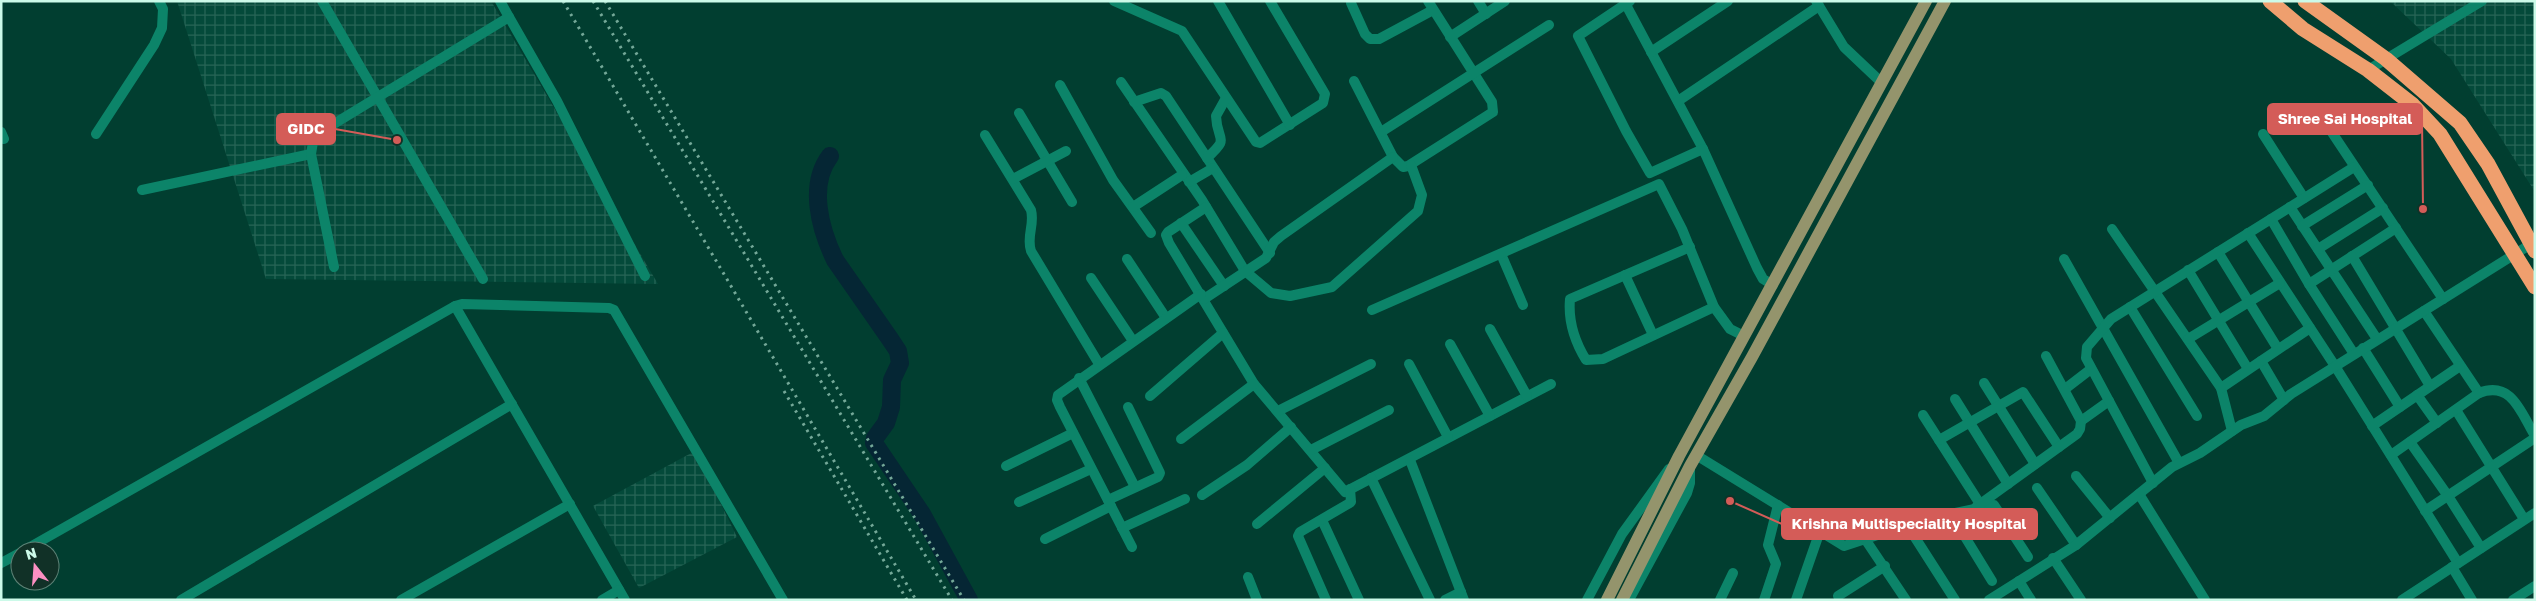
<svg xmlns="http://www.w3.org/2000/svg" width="2536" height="601" viewBox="0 0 2536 601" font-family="'Golos Text',sans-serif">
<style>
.industrial{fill:url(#industrial-grid)}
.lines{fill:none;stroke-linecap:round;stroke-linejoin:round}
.river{stroke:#052634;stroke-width:18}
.minor{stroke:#0c8469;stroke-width:10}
.major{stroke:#94946c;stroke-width:12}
.highway{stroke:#ef9f6e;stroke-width:15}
.rail{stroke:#74a898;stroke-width:3;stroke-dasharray:2.5 5;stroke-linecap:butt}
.leader{fill:none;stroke:#d45c58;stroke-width:2}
.callout-dot{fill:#d45c58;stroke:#113127;stroke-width:2}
.callout{fill:#d45c58;stroke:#d45c58;stroke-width:2}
.callout-label{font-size:15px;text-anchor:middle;font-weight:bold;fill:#fff}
</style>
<defs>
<pattern id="industrial-grid" width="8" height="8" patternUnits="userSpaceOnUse" patternTransform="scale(1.25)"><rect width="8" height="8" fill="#044a3a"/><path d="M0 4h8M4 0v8" fill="none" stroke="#276556"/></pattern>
</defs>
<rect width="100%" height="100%" fill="#013e30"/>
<!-- industrial -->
<g class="industrial">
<path d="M177 1H491L658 284 266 279Z"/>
<path d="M2390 1H2535V192L2451 59Z"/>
<path d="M695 451 737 537 639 588 593 506Z"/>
</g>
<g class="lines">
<!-- river -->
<path class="river" d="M830 156C808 185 820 229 835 260L890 339 898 351 900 363 892 380 891 407 886 423 875 438 874 443 922 514 969 600"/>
<!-- minor -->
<g class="minor">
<path d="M322 1 483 279"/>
<path d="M500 1 509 17"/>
<path d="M1114 1 1182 31 1256 142 1260 143 1323 103 1325 94 1270 1"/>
<path d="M1218 1 1290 125"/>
<path d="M1478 1 1486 14"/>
<path d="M1624 1 1703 149"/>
<path d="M1630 1 1578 36 1626 131 1650 173 1703 149 1757 268 1763 279 1773 285"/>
<path d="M1816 1 1844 47 1882 83"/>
<path d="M1351 3 1365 34 1370 39H1379L1433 10"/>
<path d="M1450 37 1505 1"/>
<path d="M1651 52 1728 1"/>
<path d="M2368 70 2482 1"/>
<path d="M1354 81 1393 157 1403 167 1408 166 1493 112 1492 102 1428 1"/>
<path d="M1121 82 1202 200 1245 271 1271 293 1290 296 1332 287 1418 211 1422 195 1411 165"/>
<path d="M1060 85 1113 180 1151 233"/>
<path d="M1678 101 1819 6"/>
<path d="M1134 102 1161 93 1166 96 1270 253"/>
<path d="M2317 110 2443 299"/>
<path d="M1019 113 1072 202"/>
<path d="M1 132 4 139"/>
<path d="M1381 132 1549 25"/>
<path d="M96 134 154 45 162 28 163 9 159 1"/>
<path d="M2263 134 2304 198"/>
<path d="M985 135 1031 210C1035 225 1026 236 1031 251L1099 364"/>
<path d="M1207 158C1231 136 1217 143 1216 116L1226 98"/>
<path d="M1013 179 1066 151"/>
<path d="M1189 182 1213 168"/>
<path d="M142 190 311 154"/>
<path d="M1133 207 1182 175"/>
<path d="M1206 207 1168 232 1166 235 1169 243 1254 384 1345 492 1551 384"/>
<path d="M2290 207 2377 339"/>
<path d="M2271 219 2309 284 2354 354"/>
<path d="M1181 223 1224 286"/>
<path d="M2302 226 2368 185"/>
<path d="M2112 229 2221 388 2232 431"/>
<path d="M2248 233 2335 366 2458 563"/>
<path d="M1690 247 1570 299C1568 321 1575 342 1586 360L1603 359 1714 307"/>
<path d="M2318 249 2383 208"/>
<path d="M2218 252 2278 349"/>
<path d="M1501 254 1523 305"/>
<path d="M2352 256 2430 386"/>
<path d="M1127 259 1166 318"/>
<path d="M2064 259 2179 463"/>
<path d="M334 267 311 154 314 136 509 17 557 101 645 276"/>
<path d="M2188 270 2248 369"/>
<path d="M1625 275 1653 335"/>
<path d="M1091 278 1133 341"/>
<path d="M2309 284 2396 228"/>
<path d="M1204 299 1266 258 1274 242 1281 236 1393 157"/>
<path d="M455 306 462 304 609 308 614 310 783 600"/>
<path d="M2130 307 2197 416"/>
<path d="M1372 310 1659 184 1682 229 1714 307 1730 329 1744 336"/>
<path d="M2424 311 2479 393"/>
<path d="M1490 329 1527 396"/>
<path d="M2188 339 2280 283"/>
<path d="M1450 344 1490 416"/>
<path d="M2363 348 2400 407"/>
<path d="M2261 361 2284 400"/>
<path d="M1409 364 1448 437"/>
<path d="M1079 378 1135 487"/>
<path d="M1984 383 2035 464"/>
<path d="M2221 388 2310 328"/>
<path d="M2065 389 2091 369"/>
<path d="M2417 395 2437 423"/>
<path d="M1150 396 1223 333"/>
<path d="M1955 399 2008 484"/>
<path d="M2456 410 2524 519"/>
<path d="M1278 411 1371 364"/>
<path d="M1923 415 1980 504"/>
<path d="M2081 421 2109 401"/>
<path d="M2372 426 2460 366"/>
<path d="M1181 439 1254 384"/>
<path d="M1939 440 2023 392 2059 447"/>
<path d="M2410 442 2448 496 2481 548"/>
<path d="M1311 450 1389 410"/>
<path d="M1696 455 1844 546 1926 519 1994 505 2028 557"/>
<path d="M2391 455 2479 393C2512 380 2521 413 2535 436"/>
<path d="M1410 460 1464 600"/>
<path d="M1006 466 1073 433"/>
<path d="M2076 476 2110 518"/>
<path d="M1371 478 1430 600"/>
<path d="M2153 483 2086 358 2087 347 2111 319 2354 167"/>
<path d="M2037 488 2076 545"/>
<path d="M2139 494 2205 600"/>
<path d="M1202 495 1247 465 1291 427"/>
<path d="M1108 500 1158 477 1160 473 1128 407"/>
<path d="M1019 502 1091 469"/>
<path d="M1976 507 2077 434 2080 429 2081 421 2046 356"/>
<path d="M2425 511 2535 438"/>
<path d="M1951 514 1992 581"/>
<path d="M1322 520 1359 600"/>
<path d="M1257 524 1325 468"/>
<path d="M1907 525 1955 600"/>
<path d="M1122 528 1185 499"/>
<path d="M1045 539 1111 506"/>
<path d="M1865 539 1906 600"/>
<path d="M1132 547 1060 407 1057 400 1058 395 1201 294"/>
<path d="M23 551 455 306 625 600"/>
<path d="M2053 558 2081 600"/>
<path d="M1 563 20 553"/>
<path d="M2452 567 2472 600"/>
<path d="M1248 577 1257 600"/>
<path d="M2019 581 2031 600"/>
<path d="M1838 596 1885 566"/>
<path d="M181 600 512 404"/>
<path d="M401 600 570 504"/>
<path d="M602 600 619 590"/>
<path d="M1326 600 1298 536 1300 532 1348 504 1351 502 1350 489"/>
<path d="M1445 600 1461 592"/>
<path d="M1587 600 1622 534 1669 469"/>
<path d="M1629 600 1687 493 1690 483V467"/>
<path d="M1720 600 1733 573"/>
<path d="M1764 600 1776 564 1768 545 1778 505"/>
<path d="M1796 600 1820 531"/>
<path d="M1989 600 2076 545 2172 467 2200 453 2241 425 2264 416 2291 394 2531 244"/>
<path d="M2402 600 2535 513"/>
<path d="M2513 600 2535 586"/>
</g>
<!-- major -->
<g class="major">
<path d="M1607 600 1679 456 1926 1"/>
<path d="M1622 600 1690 466 1752 357 1945 1"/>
</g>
<!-- highway -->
<g class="highway">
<path d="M2270 1 2303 29 2368 70 2413 105 2440 134 2535 287"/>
<path d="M2305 1 2386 59 2460 123 2488 164 2535 251"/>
</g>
<!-- rail -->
<g class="rail">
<path d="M563 1 916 600"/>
<path d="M593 1 952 600"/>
<path d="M605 1 964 600"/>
<path d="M784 391 907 600"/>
</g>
</g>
<!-- callouts -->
<path class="leader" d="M2423 209L2422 119M397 140L335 129M1730 501L1782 524"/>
<g class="callout-dot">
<circle cx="2423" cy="209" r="5"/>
<circle cx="397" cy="140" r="5"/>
<circle cx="1730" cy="501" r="5"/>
</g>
<g class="callout">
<rect x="2268" y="104" width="154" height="30" rx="5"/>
<rect x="277" y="114" width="58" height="30" rx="5"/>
<rect x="1782" y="509" width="255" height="30" rx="5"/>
</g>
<g class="callout-label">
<text x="2345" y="124">Shree Sai Hospital</text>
<text x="306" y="134">GIDC</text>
<text x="1909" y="529">Krishna Multispeciality Hospital</text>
</g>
<!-- border -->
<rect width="2536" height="601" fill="none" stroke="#ccfae9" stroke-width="5"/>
<!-- north arrow -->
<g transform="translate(35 566) rotate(343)"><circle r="24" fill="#113127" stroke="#5c8175"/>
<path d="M0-4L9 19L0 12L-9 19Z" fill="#fc8fc2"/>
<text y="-8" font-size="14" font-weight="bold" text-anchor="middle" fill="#ccfae9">N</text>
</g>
</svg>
